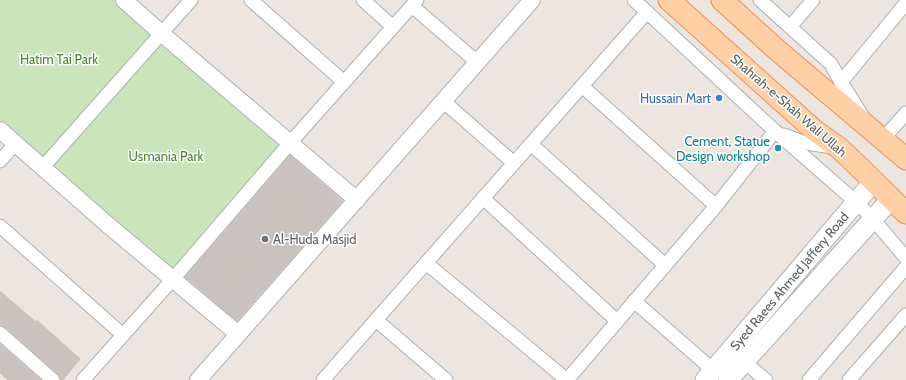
<svg xmlns="http://www.w3.org/2000/svg" width="906" height="380" viewBox="0 0 906 380" font-family="Cabin,sans-serif">
<style>
.green{fill:#cae4bc}
.building{fill:#c9c2bf;stroke:#d1c5bf}
.lines{fill:none;stroke-linecap:round;stroke-linejoin:round}
.minor-casing{stroke:#acb2b3;stroke-width:15}
.tertiary-casing{stroke:#acb2b3;stroke-width:18}
.secondary-casing{stroke:#abb2b4;stroke-width:21}
.primary-casing{stroke:#f08f55;stroke-width:23}
.minor{stroke:#fff;stroke-width:13}
.tertiary{stroke:#fff;stroke-width:16}
.secondary{stroke:#fff;stroke-width:19}
.primary{stroke:#fed0a3;stroke-width:21}
.shop-dot{fill:#3f7fe0;stroke:#fff;stroke-width:1.5}
.culture-dot{fill:#0f9aa8;stroke:#fff;stroke-width:1.5}
.worship-dot{fill:#6b7280;stroke:#fff;stroke-width:1.5}
.labels{text-anchor:middle;stroke-width:3;stroke-linejoin:round;paint-order:stroke}
.park-label{font-size:13px;fill:#4c8435;stroke:#fff}
.shop-label{font-size:13px;fill:#366cbe;stroke:#fff;text-anchor:end}
.street-label{font-size:13px;fill:#596061;stroke:#fff}
.culture-label{font-size:13px;fill:#0d838f;stroke:#fff;text-anchor:end}
.worship-label{font-size:13px;fill:#5b616d;stroke:#fff;text-anchor:start}
</style>
<rect width="100%" height="100%" fill="#ece5e0"/>
<!-- green -->
<path class="green" d="M0 0H124L290 143 173 279 0 130Z"/>
<!-- building -->
<g class="building">
<path d="M290 155 343 201 237 321 185 277Z"/>
<path d="M0 291 36 322 37 320 80 359 63 380H61L60 377 58 374 5 327 0 325Z"/>
<path d="M0 344 41 380H8L0 373Z"/>
</g>
<g class="lines">
<!-- minor casing -->
<g class="minor-casing">
<g id="minor">
<path d="M251 0 344 82"/>
<path d="M363 0 393 27"/>
<path d="M634 0 775 131 856 202 873 219 906 258"/>
<path d="M760 0 831 64 841 82 861 114"/>
<path d="M412 6 477 62"/>
<path d="M790 27 813 0"/>
<path d="M841 82 906 3"/>
<path d="M582 86 716 206"/>
<path d="M443 101 514 163"/>
<path d="M784 135 806 143 833 147"/>
<path d="M883 139 906 113"/>
<path d="M531 144 665 265"/>
<path d="M0 161 16 143"/>
<path d="M43 167 191 0"/>
<path d="M483 198 617 321"/>
<path d="M0 226 123 335"/>
<path d="M426 263 567 380"/>
<path d="M634 301 713 370"/>
<path d="M376 320 446 380"/>
<path d="M0 333 53 380"/>
<path d="M744 362 766 380"/>
<path d="M83 380 173 279 290 143 417 0"/>
<path d="M323 380 647 12"/>
<path d="M567 380 716 206 775 131"/>
<path d="M809 380 906 267"/>
<path d="M849 380 906 315"/>
</g>
</g>
<!-- tertiary casing -->
<g class="tertiary-casing">
<g id="tertiary">
<path d="M124 0 161 33 357 200"/>
<path d="M0 130 108 225 238 334"/>
<path d="M198 380 532 0"/>
</g>
</g>
<!-- secondary casing -->
<g class="secondary-casing">
<g id="secondary">
<path d="M705 380 874 181"/>
<path d="M728 380 891 199"/>
</g>
</g>
<!-- primary casing -->
<g class="primary-casing">
<g id="primary">
<path d="M669 0 814 130 839 148 857 165 906 213"/>
<path d="M722 0 777 50 906 159"/>
</g>
</g>
<!-- minor -->
<use href="#minor" class="minor"/>
<!-- tertiary -->
<use href="#tertiary" class="tertiary"/>
<!-- secondary -->
<use href="#secondary" class="secondary"/>
<!-- primary -->
<use href="#primary" class="primary"/>
</g>
<!-- markers -->
<circle class="shop-dot" cx="719" cy="98" r="4"/>
<circle class="culture-dot" cx="778" cy="148" r="4"/>
<circle class="worship-dot" cx="265" cy="239" r="4"/>
<g class="labels">
<!-- park labels -->
<g class="park-label">
<text x="59" y="64">Hatim Tai Park</text>
<text x="166" y="161">Usmania Park</text>
</g>
<!-- shop labels -->
<g class="shop-label">
<text x="711" y="103">Hussain Mart</text>
</g>
<!-- street labels -->
<g class="street-label">
<text transform="translate(789 105) rotate(41)" y="5">Shahrah-e-Shah Wali Ullah</text>
<text transform="translate(789 281) rotate(-50)" y="5">Syed Raees Ahmed Jaffery Road</text>
</g>
<!-- culture labels -->
<g class="culture-label">
<text x="770" y="146">Cement, Statue<tspan x="770" dy="15">Design workshop</tspan></text>
</g>
<!-- worship labels -->
<g class="worship-label">
<text x="273" y="244">Al-Huda Masjid</text>
</g>
</g>
</svg>
